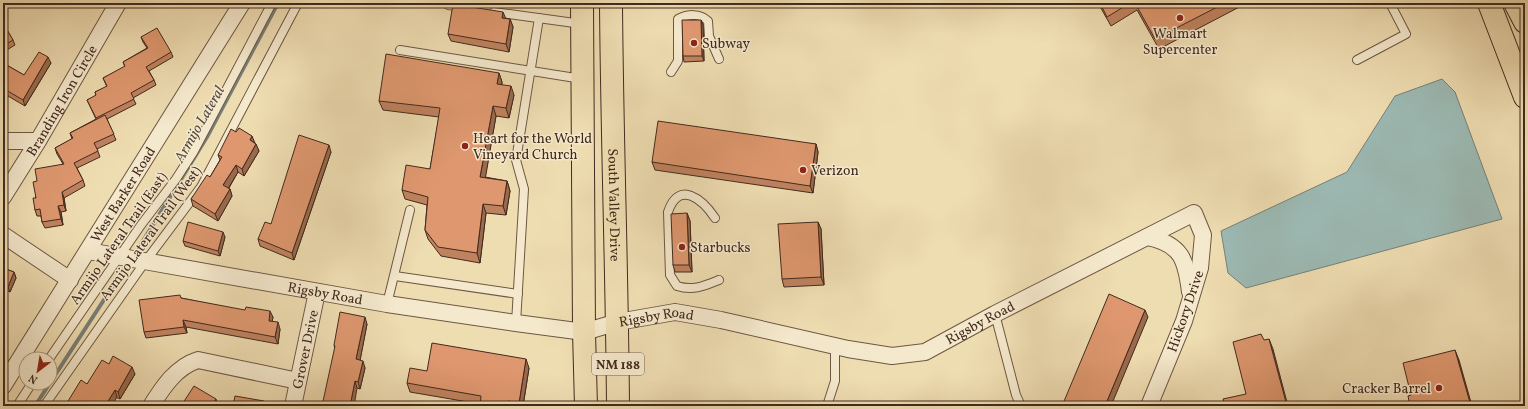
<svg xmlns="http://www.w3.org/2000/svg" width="1528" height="409" viewBox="0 0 1528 409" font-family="Vollkorn,serif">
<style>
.water{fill:#9cbab4;stroke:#788078}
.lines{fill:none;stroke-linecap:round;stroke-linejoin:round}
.stream{stroke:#788078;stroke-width:4}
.service-casing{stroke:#6d5743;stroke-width:10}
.minor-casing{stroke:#6d5743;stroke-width:18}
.primary-casing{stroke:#422a1e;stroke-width:24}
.motorway-casing{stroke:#422a1e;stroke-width:24}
.service{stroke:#f5e9cd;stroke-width:8}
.minor{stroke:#f5e9cd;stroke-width:16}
.primary{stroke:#efddb2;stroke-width:22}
.motorway{stroke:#efddb2;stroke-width:22}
.wall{fill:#bf825f;stroke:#422a1e}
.shaded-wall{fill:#9b6a4d;stroke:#422a1e}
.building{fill:#de976e;stroke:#422a1e}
.poi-dot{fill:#8f2418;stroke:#f5e9cd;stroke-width:1.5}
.labels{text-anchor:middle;stroke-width:3;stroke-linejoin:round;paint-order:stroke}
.shield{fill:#f5e9cd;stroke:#786352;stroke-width:1}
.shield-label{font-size:13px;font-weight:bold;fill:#422a1e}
.poi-label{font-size:14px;fill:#422a1e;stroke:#f5e9cd;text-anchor:start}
.street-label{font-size:14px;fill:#422a1e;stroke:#f5e9cd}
.water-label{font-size:15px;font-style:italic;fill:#584e44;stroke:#f5e9cd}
</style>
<rect width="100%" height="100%" fill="#efddb2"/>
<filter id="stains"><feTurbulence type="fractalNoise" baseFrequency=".005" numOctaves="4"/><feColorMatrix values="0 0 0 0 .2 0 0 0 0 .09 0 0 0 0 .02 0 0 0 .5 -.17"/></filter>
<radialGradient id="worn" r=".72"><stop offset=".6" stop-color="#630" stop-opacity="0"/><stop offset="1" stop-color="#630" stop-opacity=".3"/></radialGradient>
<!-- water -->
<path class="water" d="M1442 79 1455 92 1502 219 1246 288 1228 273 1221 231 1347 172 1395 96Z"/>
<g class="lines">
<!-- stream -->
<g class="stream">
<path d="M135 254 207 137 278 3"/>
<path d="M35 406 124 269"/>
</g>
<!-- service casing -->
<g class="service-casing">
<g id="service">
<path d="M448 5 463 7"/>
<path d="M494 12 582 24"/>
<path d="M400 50 582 79"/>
<path d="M1357 60 1406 34 1390 3"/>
<path d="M671 72 678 61V19C688 14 700 13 708 21L709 36 719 59"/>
<path d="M715 218C703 200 679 179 668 212L670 275 677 286C693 291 704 286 719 280"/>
<path d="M395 276 518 294"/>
<path d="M387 304 410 210"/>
<path d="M995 314 1016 395 1021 406"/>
<path d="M516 323 524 189 516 160 539 18"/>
<path d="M49 359 141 225 176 179 194 151 272 3"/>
<path d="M17 406 32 383"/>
<path d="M44 406 145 262 201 187 298 3"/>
<path d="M827 406 835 381V346"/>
</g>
</g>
<!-- minor casing -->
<g class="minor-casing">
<g id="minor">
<path d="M3 141H38"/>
<path id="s1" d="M3 197 38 141 118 3"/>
<path d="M3 235 70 280"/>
<path d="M1147 237C1182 244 1186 260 1190 292"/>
<path id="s2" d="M88 251 387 304 516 323 584 332 618 322 675 312 721 320 848 349 892 356 925 352 995 314 1194 213 1203 235 1200 268 1184 321 1149 406"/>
<path id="s3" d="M3 386 242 3"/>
<path d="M151 406C163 387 176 367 198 360L298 381"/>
<path id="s4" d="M293 406 317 292"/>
</g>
</g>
<!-- primary casing -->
<g class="primary-casing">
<g id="primary">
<path d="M582 3 584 332 586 406"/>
<path id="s5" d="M611 3C612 137 617 272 618 406"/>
</g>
</g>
<!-- motorway casing -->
<g class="motorway-casing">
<g id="motorway">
<path d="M1489 3 1525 97"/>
<path d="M1515 3 1525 22"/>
</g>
</g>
<!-- service -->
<use href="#service" class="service"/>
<!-- minor -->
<use href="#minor" class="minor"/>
<!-- primary -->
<use href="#primary" class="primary"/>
<!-- motorway -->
<use href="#motorway" class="motorway"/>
</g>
<!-- wall -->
<g class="wall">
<path d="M502 3H522V6Z"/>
<path d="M1098 3H1247L1159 49 1137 10 1111 26Z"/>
<path d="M506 19H510L513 27 509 52 451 41 448 34Z"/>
<path d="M701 20 703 25 704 61 684 62 683 56Z"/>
<path d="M3 23 13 40 15 45 5 51 3 47Z"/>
<path d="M141 37 171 52 173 57 149 71 154 80 156 85 133 98 136 104 107 119 116 140 97 149 100 157 77 168 83 180 85 186 64 198 66 211 61 212 63 225 45 228 42 222 41 216H37L35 210 37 181 63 164 57 154 55 148 72 139 70 133 96 119 87 100 96 96 95 92 107 87 103 78 125 67 123 62 147 48 143 42Z"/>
<path d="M3 63 24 75 51 63 25 106 8 96 3 104Z"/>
<path d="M499 73 502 82V85L514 95 509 118 496 116 485 177 507 181 510 191 506 215 486 213 480 263 441 256 428 239 425 230 427 205 405 199 402 190 430 169 439 117 383 110 379 101Z"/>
<path d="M255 143 259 151 244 176 238 172 229 188 230 189 232 196 218 221 193 206 191 199 210 177 220 160 218 155Z"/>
<path d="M816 144 818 152 813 193 655 170 652 162Z"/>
<path d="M331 152 294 260 260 246 258 239 271 224Z"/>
<path d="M687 213 690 221 692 272H675L673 265Z"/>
<path d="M818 222 821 229 824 285 784 287 782 279Z"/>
<path d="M225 237 220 256 185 246 183 241Z"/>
<path d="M3 268 14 272 16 278 10 292 3 289Z"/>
<path d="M181 298 273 317 272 322 280 329 278 344 186 327 187 333 146 338 144 332Z"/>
<path d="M367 324 360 360 365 368 360 389 357 388 335 349 334 345Z"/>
<path d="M109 364 135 374 120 399 87 384Z"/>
<path d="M529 368 523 406H480V404L410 392 407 383 427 371Z"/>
</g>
<!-- shaded-wall -->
<g class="shaded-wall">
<path d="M503 12 506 19 502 18Z"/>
<path d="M510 19 513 27 509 52 506 44Z"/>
<path d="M701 20 703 25 704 61 702 56Z"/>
<path d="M48 57 51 63 25 106 23 100Z"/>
<path d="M499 73 502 82 500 94 497 84Z"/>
<path d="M511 86 514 95 509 118 506 108Z"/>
<path d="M6 90 8 96 3 104V94Z"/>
<path d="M493 106 496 116 484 186 480 177Z"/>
<path d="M252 136 255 143 250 140Z"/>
<path d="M256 144 259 151 244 176 242 169Z"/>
<path d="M816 144 818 152 813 193 810 186Z"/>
<path d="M329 145 331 152 294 260 292 253Z"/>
<path d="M236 165 238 172 226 192 223 185Z"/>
<path d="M507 181 510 191 506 215 503 206Z"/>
<path d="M230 189 232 196 218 221 215 214Z"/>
<path d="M62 192 64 198 66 211 64 205Z"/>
<path d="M483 204 486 213 480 263 477 253Z"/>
<path d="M58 206 61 212 63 225 61 219Z"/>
<path d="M687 213 690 221 692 272 689 265Z"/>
<path d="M818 222 821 229 824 285 821 277Z"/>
<path d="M223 232 225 237 220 256 218 251Z"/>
<path d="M14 272 16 278 10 292 8 287Z"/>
<path d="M1145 310 1148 317 1111 406H1105Z"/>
<path d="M270 311 273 317 271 328 269 321Z"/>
<path d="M365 317 367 324 359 366 356 359Z"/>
<path d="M183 320 186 327 187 333 184 327Z"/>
<path d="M278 322 280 329 278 344 275 337Z"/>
<path d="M1269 339 1273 349 1288 406H1287Z"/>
<path d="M1455 350 1459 360 1472 406H1471Z"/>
<path d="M526 359 529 368 523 406H520L519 403Z"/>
<path d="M363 361 365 368 360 389 358 382Z"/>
<path d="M132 367 135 374 120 399 118 392Z"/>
<path d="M355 381 357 388 354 406H350Z"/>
<path d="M115 390 117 397 112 406H105Z"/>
<path d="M216 399 218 406H211Z"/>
<path d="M264 401 266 406H263Z"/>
<path d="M508 401 510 406H508Z"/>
</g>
<!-- building -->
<g class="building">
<path d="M1100 3H1130L1107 17Z"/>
<path d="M1135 3H1225L1155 39Z"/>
<path d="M453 4 503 12 502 18 510 19 506 44 448 34Z"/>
<path d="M682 20H701L702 56H683Z"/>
<path d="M3 23 13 40 3 46Z"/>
<path d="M157 28 171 52 146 67 154 80 131 93 134 99 96 118 87 100 96 95 95 92 107 86 103 78 125 66 123 62 148 48 141 37Z"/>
<path d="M39 52 48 57 23 100 6 90 3 94V63L24 75Z"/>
<path d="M386 54 499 73 497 84 511 86 506 108 493 106 480 177 507 181 503 206 483 204 477 253 438 247 425 230 428 197 402 190 406 165 430 169 440 108 379 101Z"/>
<path d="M105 115 114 134 94 143 98 151 74 163 83 180 62 192 64 205 58 206 61 219 42 222 40 209 35 210 33 198H36L33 182 37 181 35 169 64 164 55 148 73 138 70 133Z"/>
<path d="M658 121 816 144 810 186 652 162Z"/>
<path d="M239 128 252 136 250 140 256 144 242 169 236 165 223 185 230 189 215 214 191 199 207 175 210 177 222 157 218 155 231 129 236 132Z"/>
<path d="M299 135 329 145 292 253 258 239 265 222 271 224Z"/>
<path d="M687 213 689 265H673L671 214Z"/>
<path d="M188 222 223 232 218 251 183 241Z"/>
<path d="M818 222 821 277 782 279 778 224Z"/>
<path d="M3 268 14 272 8 287 3 285Z"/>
<path d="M1109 294 1145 310 1105 406H1062Z"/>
<path d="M180 295 181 298 245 310 246 307 270 311 269 321 278 322 275 337 183 320 184 327 144 332 139 300Z"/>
<path d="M340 312 365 317 356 359 363 361 358 382 355 381 350 406H322L335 346 334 345Z"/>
<path d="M1261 334 1264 340 1269 339 1287 406H1225L1223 399 1246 394 1233 342Z"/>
<path d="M432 343 526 359 519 403 508 401V406H480L481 396 407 383 410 368 427 371Z"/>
<path d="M1455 350 1471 406H1410L1408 396 1411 395 1403 363Z"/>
<path d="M113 356 132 367 118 392 115 390 105 406H65L81 380 87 384 102 360 109 364Z"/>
<path d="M194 386 216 399 211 406H181Z"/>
<path d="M235 396 264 401 263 406H233Z"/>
</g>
<!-- markers -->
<g class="poi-dot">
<circle cx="1180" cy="18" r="4"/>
<circle cx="694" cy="43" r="4"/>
<circle cx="465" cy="146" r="4"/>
<circle cx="803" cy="170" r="4"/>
<circle cx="682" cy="247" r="4"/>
<circle cx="1439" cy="388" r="4"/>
</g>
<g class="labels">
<!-- shield labels -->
<rect class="shield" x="592" y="353" width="52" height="22" rx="3"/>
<g class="shield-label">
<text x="618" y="369">NM 188</text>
</g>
<!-- poi labels -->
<g class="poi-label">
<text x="1180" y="38" text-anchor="middle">Walmart<tspan x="1180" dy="16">Supercenter</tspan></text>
<text x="702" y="48">Subway</text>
<text x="473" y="143">Heart for the World<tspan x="473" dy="16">Vineyard Church</tspan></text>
<text x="811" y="175">Verizon</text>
<text x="690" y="252">Starbucks</text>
<text x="1431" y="393" text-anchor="end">Cracker Barrel</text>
</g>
<!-- street labels -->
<g class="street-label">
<text dy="5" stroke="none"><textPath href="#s1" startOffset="113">Branding Iron Circle</textPath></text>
<text dy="5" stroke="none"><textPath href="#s3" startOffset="226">West Barker Road</textPath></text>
<text dy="5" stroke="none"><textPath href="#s5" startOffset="202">South Valley Drive</textPath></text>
<text transform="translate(150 233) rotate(-54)" y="5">Armijo Lateral Trail (West)</text>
<text transform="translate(118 238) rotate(-55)" y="5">Armijo Lateral Trail (East)</text>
<text dy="5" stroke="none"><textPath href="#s2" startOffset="241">Rigsby Road</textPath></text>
<text transform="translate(1185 311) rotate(-71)" y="5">Hickory Drive</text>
<text dy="5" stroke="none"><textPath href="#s2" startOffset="577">Rigsby Road</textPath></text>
<text dy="5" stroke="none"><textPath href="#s2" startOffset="913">Rigsby Road</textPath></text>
<text dy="5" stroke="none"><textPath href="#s4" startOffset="58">Grover Drive</textPath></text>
</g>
<!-- water labels -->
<g class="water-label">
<text transform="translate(199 124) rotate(-60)" y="5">Armijo Lateral</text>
</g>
</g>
<!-- margin -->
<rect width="1528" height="409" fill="none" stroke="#efddb2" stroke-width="16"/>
<rect x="4" y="4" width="1520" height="401" fill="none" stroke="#422a1e" stroke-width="2"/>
<rect x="8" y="8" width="1512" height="393" fill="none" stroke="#422a1e"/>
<!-- north arrow -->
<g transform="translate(38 371) rotate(211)"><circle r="19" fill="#f5e9cd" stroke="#ad9d87"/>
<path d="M0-3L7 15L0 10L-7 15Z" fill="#8f2418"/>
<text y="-6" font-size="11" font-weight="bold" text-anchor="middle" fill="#422a1e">N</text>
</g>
<rect width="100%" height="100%" filter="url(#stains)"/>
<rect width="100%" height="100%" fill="url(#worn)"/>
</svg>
